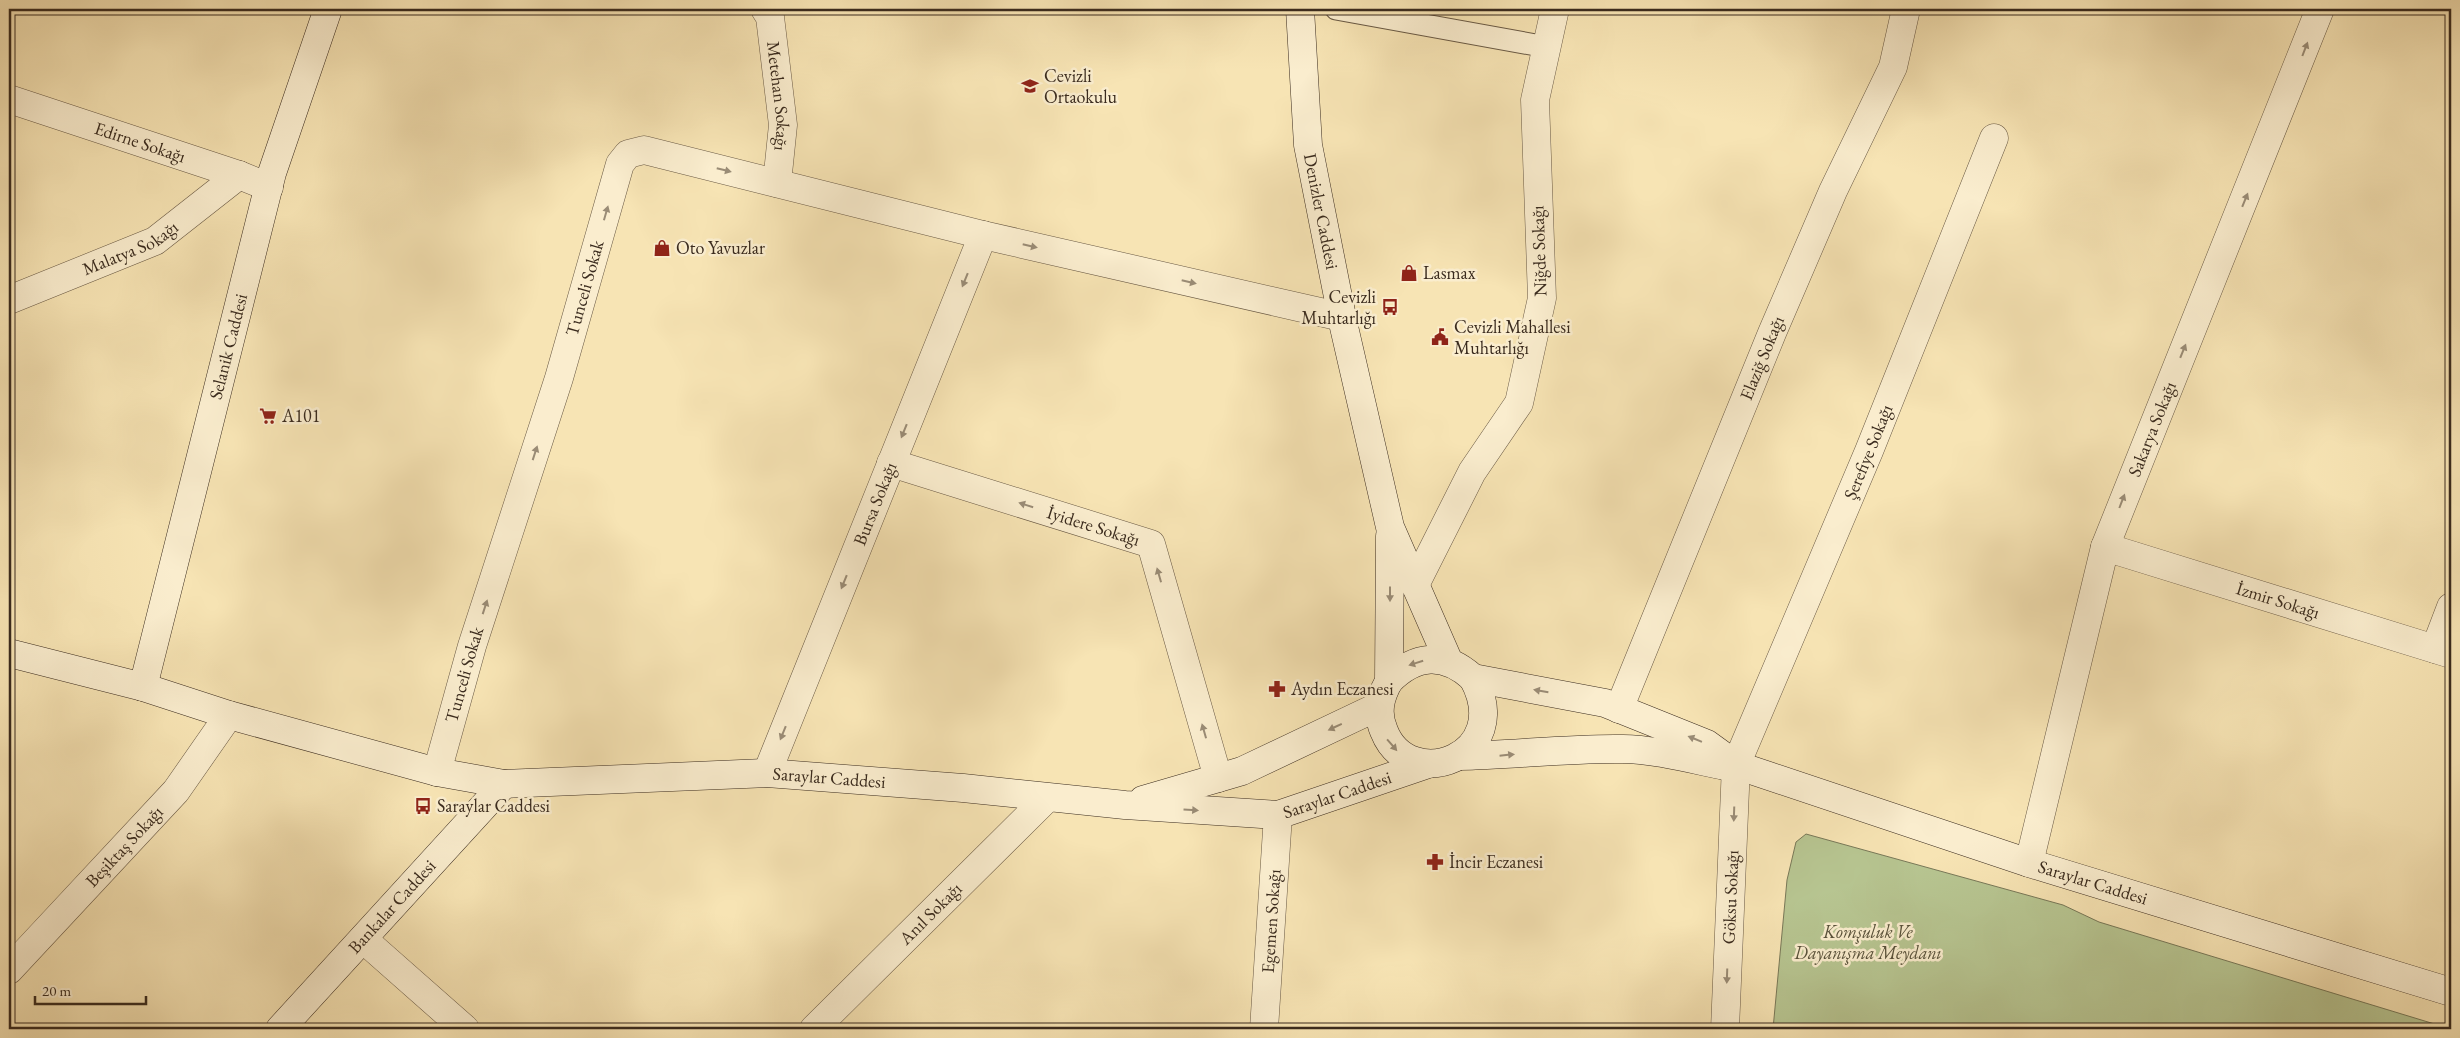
<svg xmlns="http://www.w3.org/2000/svg" width="2460" height="1038" viewBox="0 0 2460 1038" font-family="'EB Garamond',serif">
<style>
.green{fill:#b7c591;stroke:#787858}
.lines{fill:none;stroke-linecap:round;stroke-linejoin:round}
.lane-casing{stroke:#695944;stroke-width:23}
.street-casing{stroke:#695944;stroke-width:29}
.secondary-casing{stroke:#3a2b1e;stroke-width:29}
.lane{stroke:#faedce;stroke-width:21}
.street{stroke:#faedce;stroke-width:28}
.secondary{stroke:#faedce;stroke-width:28}
.oneway{fill:#9a8c76}
.labels{text-anchor:middle;stroke-width:5;stroke-linejoin:round;paint-order:stroke}
.poi-label{font-size:18px;fill:#3a2b1e;stroke:#faedce;text-anchor:start}
.street-label{font-size:18px;fill:#3a2b1e;stroke:#faedce}
.park-label{font-size:18px;font-style:italic;fill:#59523b;stroke:#faedce}
</style>
<rect width="100%" height="100%" fill="#f7e4b4"/>
<filter id="stains"><feTurbulence type="fractalNoise" baseFrequency=".004" numOctaves="4"/><feColorMatrix values="0 0 0 0 .2 0 0 0 0 .09 0 0 0 0 .02 0 0 0 .5 -.17"/></filter>
<radialGradient id="worn" r=".72"><stop offset=".6" stop-color="#630" stop-opacity="0"/><stop offset="1" stop-color="#630" stop-opacity=".3"/></radialGradient>
<!-- green -->
<path class="green" d="M1806 834 2063 905 2099 922 2451 1029H1773L1787 880 1796 842Z"/>
<g class="lines">
<!-- lane casing -->
<g class="lane-casing">
<path id="lane" d="M1336 9 1547 47"/>
</g>
<!-- street casing -->
<g class="street-casing">
<g id="street">
<path id="s1" d="M765 9 770 17 783 125 777 183"/>
<path id="s2" d="M9 99 239 175 269 187"/>
<path id="s3" d="M9 300 155 241 239 175"/>
<path id="s4" d="M891 463 1151 544 1218 778"/>
<path id="s5" d="M2105 547 2451 654"/>
<path d="M1415 585 1472 472 1519 403 1542 298 1535 100 1555 9"/>
<path d="M2435 649 2451 607"/>
<path id="s6" d="M1619 709 1772 333 1833 191 1893 67 1906 9"/>
<path id="s7" d="M437 772 472 646 559 378 620 164 628 154 644 150 983 235 1342 317"/>
<path id="s8" d="M767 773 983 235"/>
<path id="s9" d="M2029 863 2105 547 2320 9"/>
<path d="M363 939 465 1029"/>
<path id="s10" d="M9 970 176 791 229 715"/>
<path id="s11" d="M814 1029 1047 798"/>
<path id="s12" d="M1264 1029 1278 815"/>
<path id="s13" d="M1725 1029 1736 765 1869 451 1994 138"/>
</g>
</g>
<!-- secondary casing -->
<g class="secondary-casing">
<g id="secondary">
<path id="s14" d="M1300 9 1308 145 1344 327 1390 527 1449 662"/>
<path d="M1390 536 1389 681C1380 697 1376 713 1384 731 1409 795 1516 757 1473 678"/>
<path id="s15" d="M9 653 143 687 229 715 437 772 504 784 767 773 963 788 1125 805 1278 815 1428 764"/>
<path id="s16" d="M1389 681C1416 654 1444 652 1473 678L1605 703 1707 744 1736 765 2029 863 2451 992"/>
<path id="s17" d="M143 687 272 173 328 9"/>
<path d="M1459 756C1514 755 1568 748 1623 749 1653 749 1695 760 1725 766L1735 765"/>
<path d="M1143 800 1242 771 1379 706"/>
<path id="s18" d="M280 1029 504 784"/>
</g>
</g>
<!-- lane -->
<use href="#lane" class="lane"/>
<!-- street -->
<use href="#street" class="street"/>
<!-- secondary -->
<use href="#secondary" class="secondary"/>
</g>
<!-- one-way arrows -->
<defs><path id="oneway-solid" d="M-6-.8H1V-3.2L6.5 0L1 3.2V.8H-6Z" transform="scale(1.25)"/></defs>
<g class="oneway">
<use href="#oneway-solid" transform="translate(2305 49) rotate(-69)"/>
<use href="#oneway-solid" transform="translate(724 170) rotate(14)"/>
<use href="#oneway-solid" transform="translate(2245 200) rotate(-68)"/>
<use href="#oneway-solid" transform="translate(606 213) rotate(-74)"/>
<use href="#oneway-solid" transform="translate(1030 246) rotate(13)"/>
<use href="#oneway-solid" transform="translate(965 280) rotate(112)"/>
<use href="#oneway-solid" transform="translate(1189 282) rotate(13)"/>
<use href="#oneway-solid" transform="translate(2183 351) rotate(-68)"/>
<use href="#oneway-solid" transform="translate(904 431) rotate(112)"/>
<use href="#oneway-solid" transform="translate(535 453) rotate(-72)"/>
<use href="#oneway-solid" transform="translate(2122 501) rotate(-69)"/>
<use href="#oneway-solid" transform="translate(1026 505) rotate(-163)"/>
<use href="#oneway-solid" transform="translate(1159 575) rotate(-106)"/>
<use href="#oneway-solid" transform="translate(844 582) rotate(112)"/>
<use href="#oneway-solid" transform="translate(1390 594) rotate(90)"/>
<use href="#oneway-solid" transform="translate(485 607) rotate(-72)"/>
<use href="#oneway-solid" transform="translate(1416 663) rotate(163)"/>
<use href="#oneway-solid" transform="translate(1541 691) rotate(-170)"/>
<use href="#oneway-solid" transform="translate(1335 727) rotate(155)"/>
<use href="#oneway-solid" transform="translate(1204 731) rotate(-106)"/>
<use href="#oneway-solid" transform="translate(783 733) rotate(112)"/>
<use href="#oneway-solid" transform="translate(1695 739) rotate(-158)"/>
<use href="#oneway-solid" transform="translate(1392 745) rotate(49)"/>
<use href="#oneway-solid" transform="translate(1507 755) rotate(-6)"/>
<use href="#oneway-solid" transform="translate(1191 810) rotate(4)"/>
<use href="#oneway-solid" transform="translate(1734 814) rotate(92)"/>
<use href="#oneway-solid" transform="translate(1727 976) rotate(92)"/>
</g>
<!-- icons -->
<defs>
<g id="school-bare" transform="scale(1.35)"><path d="M0-5L7-2L0 1L-7-2ZM-4 1L0 2.5L4 1V4Q0 6-4 4Z" fill="#8f2418" stroke="#faedce" stroke-width="2.5" paint-order="stroke"/></g>
<g id="shop-bare" transform="scale(1.35)"><path d="M-5-2.5h2.3a2.7 3.5 0 0 1 5.4 0H5L5.5 6h-11ZM-1.5-2.5h3a1.5 2.3 0 0 0-3 0Z" fill="#8f2418" stroke="#faedce" stroke-width="2.5" paint-order="stroke"/></g>
<g id="bus-bare" transform="scale(1.35)"><path d="M-5-6H5V4H4V6H2V4H-2V6H-4V4H-5ZM-3.5-4V0h7V-4ZM-3.5 1.2v1.5H-2V1.2ZM2 1.2v1.5H3.5V1.2Z" fill="#8f2418" stroke="#faedce" stroke-width="2.5" paint-order="stroke"/></g>
<g id="civic-bare" transform="scale(1.35)"><path d="M-.6-6.5H3V-4.5H.6V-3L4-1V1h2V6H-6V1h2V-1L-.6-3ZM-1.2 2.5V6h2.4V2.5Z" fill="#8f2418" stroke="#faedce" stroke-width="2.5" paint-order="stroke"/></g>
<g id="supermarket-bare" transform="scale(1.35)"><path d="M-6-5.5h2.5l.6 2H6L4.5 2H-2.5L-4.4-4H-6ZM-1.5 3.2a1.3 1.3 0 1 0 .1 0ZM3 3.2a1.3 1.3 0 1 0 .1 0Z" fill="#8f2418" stroke="#faedce" stroke-width="2.5" paint-order="stroke"/></g>
<g id="pharmacy-bare" transform="scale(1.35)"><path d="M-2-6h4v4h4v4h-4v4h-4v-4h-4v-4h4Z" fill="#8f2418" stroke="#faedce" stroke-width="2.5" paint-order="stroke"/></g>
</defs>
<g fill-rule="evenodd">
<use href="#school-bare" x="1030" y="86"/>
<use href="#shop-bare" x="662" y="248"/>
<use href="#shop-bare" x="1409" y="273"/>
<use href="#bus-bare" x="1390" y="307"/>
<use href="#civic-bare" x="1440" y="337"/>
<use href="#supermarket-bare" x="268" y="416"/>
<use href="#pharmacy-bare" x="1277" y="689"/>
<use href="#bus-bare" x="423" y="806"/>
<use href="#pharmacy-bare" x="1435" y="862"/>
</g>
<g class="labels">
<!-- poi labels -->
<g class="poi-label">
<text x="1044" y="82">Cevizli<tspan x="1044" dy="21">Ortaokulu</tspan></text>
<text x="676" y="254">Oto Yavuzlar</text>
<text x="1423" y="279">Lasmax</text>
<text x="1376" y="303" text-anchor="end">Cevizli<tspan x="1376" dy="21">Muhtarlığı</tspan></text>
<text x="1454" y="333">Cevizli Mahallesi<tspan x="1454" dy="21">Muhtarlığı</tspan></text>
<text x="282" y="422">A101</text>
<text x="1291" y="695">Aydın Eczanesi</text>
<text x="437" y="812">Saraylar Caddesi</text>
<text x="1449" y="868">İncir Eczanesi</text>
</g>
<!-- street labels -->
<g class="street-label">
<text dy="6" stroke="none"><textPath href="#s1" startOffset="89">Metehan Sokağı</textPath></text>
<text dy="6" stroke="none"><textPath href="#s2" startOffset="138">Edirne Sokağı</textPath></text>
<text dy="6" stroke="none"><textPath href="#s14" startOffset="204">Denizler Caddesi</textPath></text>
<text dy="6" stroke="none"><textPath href="#s3" startOffset="132">Malatya Sokağı</textPath></text>
<text transform="translate(1539 251) rotate(-92)" y="6">Niğde Sokağı</text>
<text dy="6" stroke="none"><textPath href="#s7" startOffset="506">Tunceli Sokak</textPath></text>
<text dy="6" stroke="none"><textPath href="#s17" startOffset="351">Selanik Caddesi</textPath></text>
<text dy="6" stroke="none"><textPath href="#s6" startOffset="379">Elaziğ Sokağı</textPath></text>
<text dy="6" stroke="none"><textPath href="#s9" startOffset="452">Sakarya Sokağı</textPath></text>
<text dy="6" stroke="none"><textPath href="#s13" startOffset="604">Şerefiye Sokağı</textPath></text>
<text dy="6" stroke="none"><textPath href="#s8" startOffset="290">Bursa Sokağı</textPath></text>
<text dy="6" stroke="none"><textPath href="#s4" startOffset="212">İyidere Sokağı</textPath></text>
<text dy="6" stroke="none"><textPath href="#s5" startOffset="181">İzmir Sokağı</textPath></text>
<text dy="6" stroke="none"><textPath href="#s7" startOffset="101">Tunceli Sokak</textPath></text>
<text dy="6" stroke="none"><textPath href="#s15" startOffset="838">Saraylar Caddesi</textPath></text>
<text dy="6" stroke="none"><textPath href="#s15" startOffset="1351">Saraylar Caddesi</textPath></text>
<text dy="6" stroke="none"><textPath href="#s10" startOffset="169">Beşiktaş Sokağı</textPath></text>
<text dy="6" stroke="none"><textPath href="#s16" startOffset="751">Saraylar Caddesi</textPath></text>
<text dy="6" stroke="none"><textPath href="#s13" startOffset="132">Göksu Sokağı</textPath></text>
<text dy="6" stroke="none"><textPath href="#s18" startOffset="166">Bankalar Caddesi</textPath></text>
<text dy="6" stroke="none"><textPath href="#s11" startOffset="164">Anıl Sokağı</textPath></text>
<text dy="6" stroke="none"><textPath href="#s12" startOffset="108">Egemen Sokağı</textPath></text>
</g>
<!-- park labels -->
<g class="park-label">
<text x="1868" y="938">Komşuluk Ve<tspan x="1868" dy="21">Dayanışma Meydanı</tspan></text>
</g>
</g>
<!-- margin -->
<rect width="2460" height="1038" fill="none" stroke="#f7e4b4" stroke-width="30"/>
<rect x="10" y="10" width="2440" height="1018" fill="none" stroke="#3a2b1e" stroke-width="2.5"/>
<rect x="15" y="15" width="2430" height="1008" fill="none" stroke="#3a2b1e"/>
<!-- scale -->
<path d="M35 996v8h111v-8" fill="none" stroke="#3a2b1e" stroke-width="2.5"/>
<text x="42" y="996" font-size="15" fill="#3a2b1e" stroke="#faedce" stroke-width="4" paint-order="stroke">20 m</text>
<rect width="100%" height="100%" filter="url(#stains)"/>
<rect width="100%" height="100%" fill="url(#worn)"/>
</svg>
